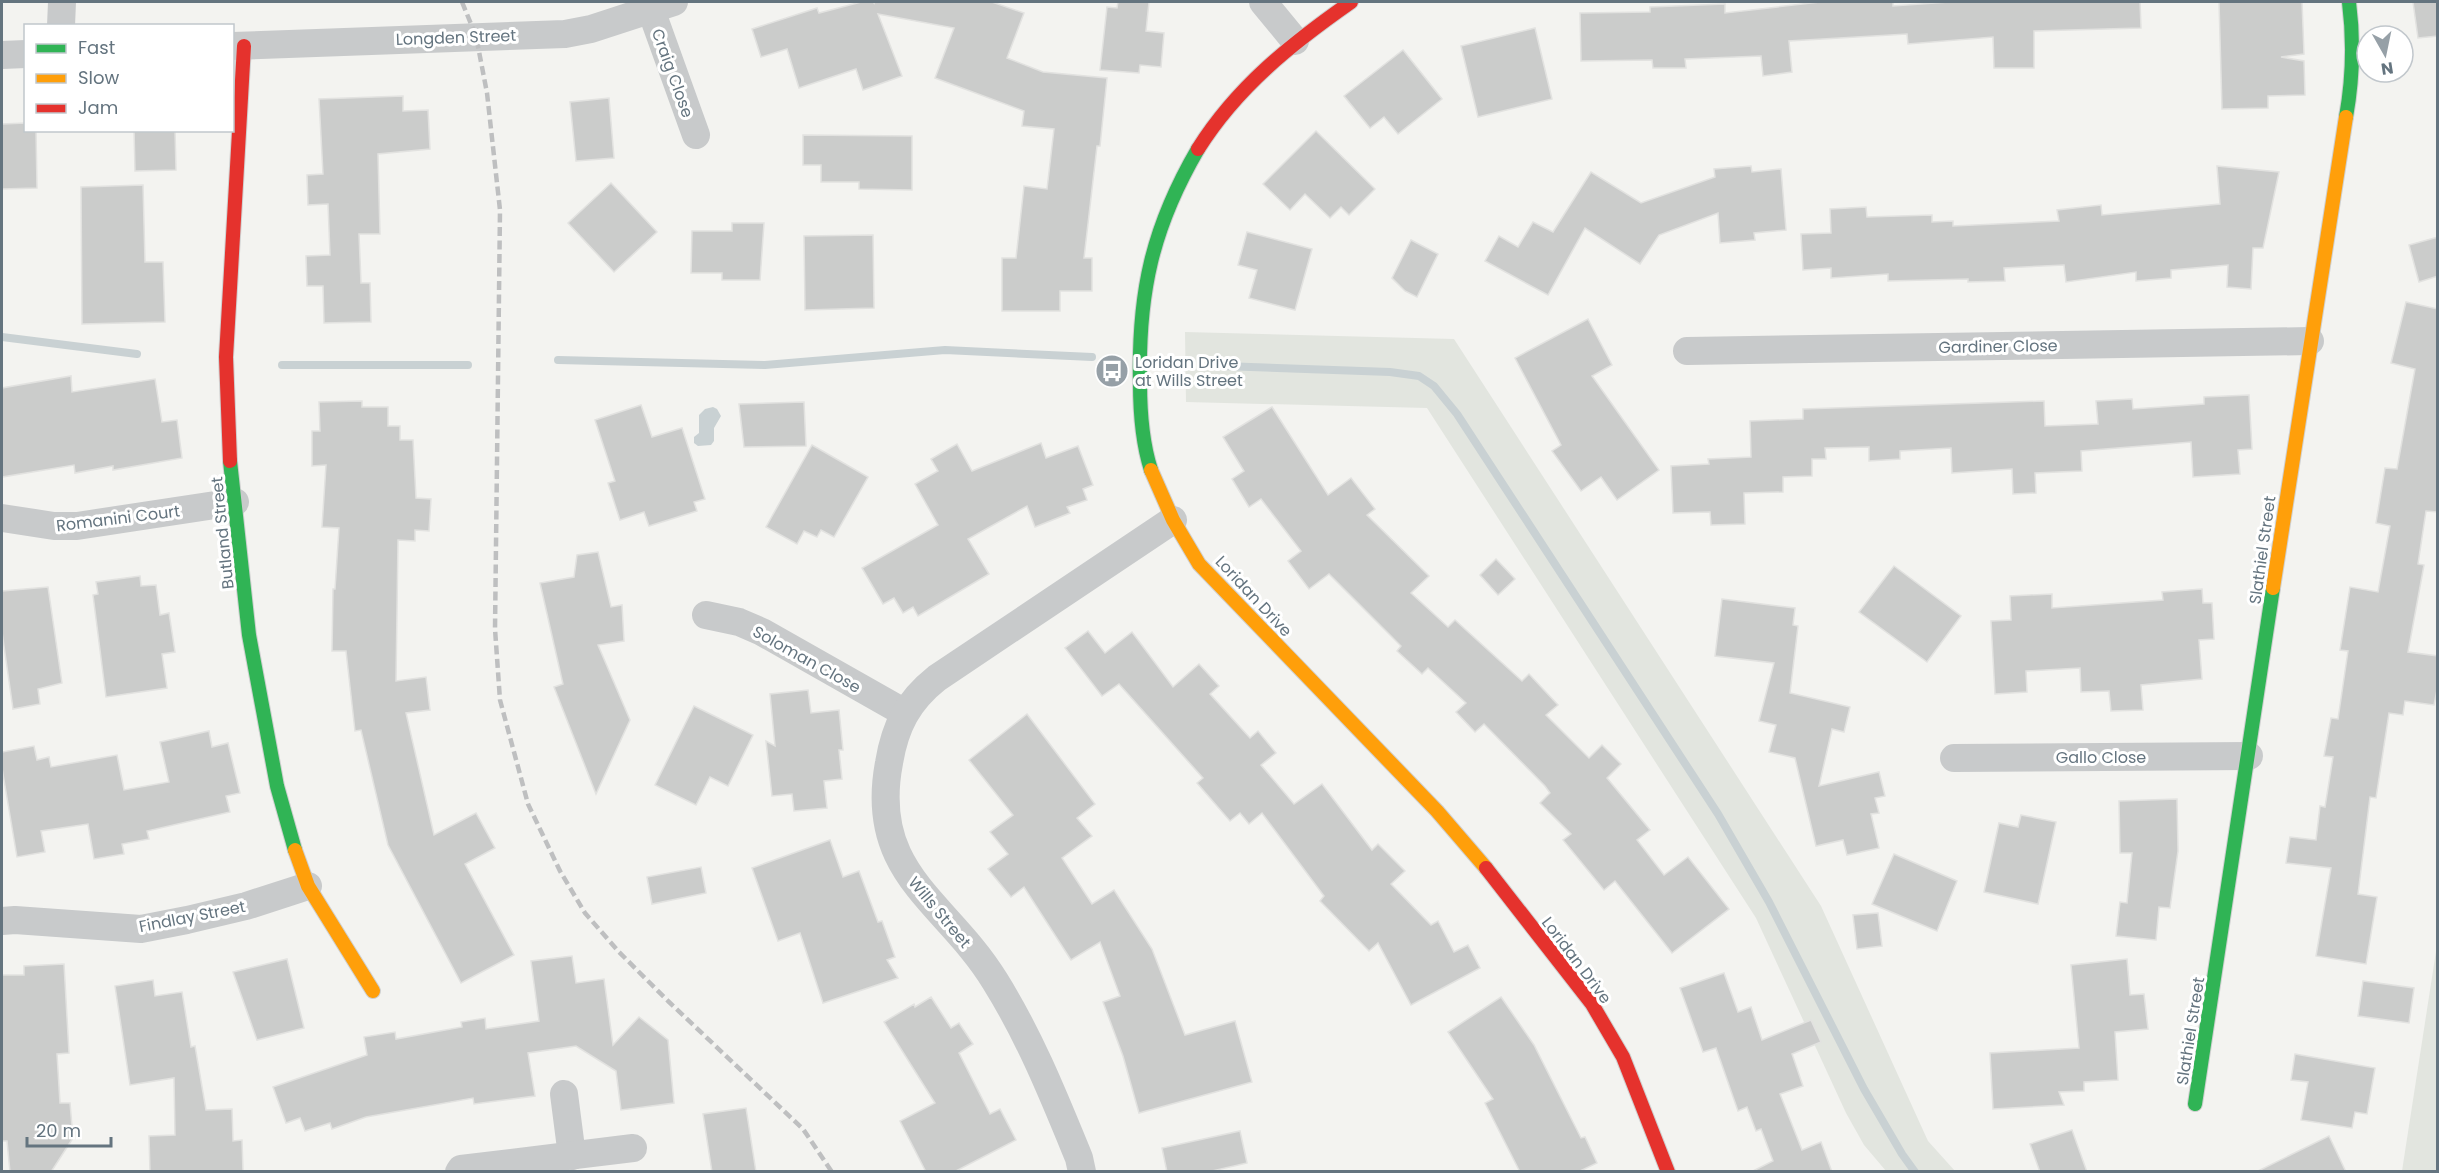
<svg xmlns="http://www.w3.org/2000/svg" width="2439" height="1173" viewBox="0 0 2439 1173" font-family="Poppins,sans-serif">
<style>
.green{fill:#e2e5df}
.water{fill:#c9d1d3}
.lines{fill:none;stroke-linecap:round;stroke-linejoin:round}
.stream{stroke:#c9d1d3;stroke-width:8}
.building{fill:#cbcccb;stroke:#e2e2e0;stroke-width:1.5}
.fast-casing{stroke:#cfd0d0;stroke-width:16}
.slow-casing{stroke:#cfd0d0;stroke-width:16}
.jam-casing{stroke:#cfd0d0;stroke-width:16}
.street{stroke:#c8cacb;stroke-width:28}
.fast{stroke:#30b455;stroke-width:14}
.slow{stroke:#ff9f0a;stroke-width:14}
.jam{stroke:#e5322d;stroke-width:14}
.rail{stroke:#bebfc0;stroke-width:4.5;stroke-dasharray:9 4.5;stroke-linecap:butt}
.labels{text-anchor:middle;stroke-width:6;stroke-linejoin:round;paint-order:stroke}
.street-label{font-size:16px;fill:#64747f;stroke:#fff}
.poi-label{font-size:16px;fill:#64747f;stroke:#fff;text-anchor:start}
</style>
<rect width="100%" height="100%" fill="#f3f3f0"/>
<!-- green -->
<g class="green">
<path d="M1185 332 1454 339 1821 906 1928 1141 1955 1171H1886L1864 1145 1846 1113 1756 918 1427 408 1186 402Z"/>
<path d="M2437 945V1171H2402Z"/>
</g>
<!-- water -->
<path class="water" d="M713 407 717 409 721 416 714 428V441L711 445 698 446 694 443V437L699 433V415L705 409Z"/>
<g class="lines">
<!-- stream -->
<g class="stream">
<path d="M2 337 137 354"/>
<path d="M558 360 765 365 945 350 1092 357"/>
<path d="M282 365H468"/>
<path d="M1222 366 1390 372 1419 376 1434 386 1457 414 1718 814 1769 902 1864 1089 1902 1154 1915 1172"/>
</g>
</g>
<!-- building -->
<g class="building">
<path d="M861 2H873L874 3V2H992L1024 13 1007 58 1043 72 1107 78 1100 146H1097L1084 258H1092V291H1060V311H1002V258H1016L1024 186 1047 189 1054 129 1022 126 1024 111 935 78 954 28 878 14 902 76 863 90 856 69 799 88 787 49 761 57 752 29 817 8 819 13Z"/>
<path d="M1118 2H1149L1146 31 1164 33 1161 67 1140 65 1139 73 1100 70 1107 7 1117 8Z"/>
<path d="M1820 2H1893V6L1949 2H2140L2141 28 2034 31V68H1994L1993 37 1908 44 1907 34 1789 41 1792 72 1763 76 1761 56 1685 59 1686 68H1653L1652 60 1581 61 1580 13 1650 12V7L1725 4V13Z"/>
<path d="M2219 2H2302L2304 54 2281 57 2304 61 2305 95 2268 96V108L2222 109Z"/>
<path d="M2413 2H2438V36L2418 38Z"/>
<path d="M1535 28 1552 99 1478 117 1461 46Z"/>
<path d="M1403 50 1442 99 1398 134 1384 117 1370 128 1344 96Z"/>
<path d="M403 96V111L428 110 430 149 378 154 380 234H359L361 283H370L371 322 324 323 323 286H307L306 256 330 255 328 204 308 205 307 175 323 174 319 99Z"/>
<path d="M609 98 614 158 576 161 570 102Z"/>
<path d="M26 123V130H36L37 188 2 189V124Z"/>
<path d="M134 130H175L176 170 135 171Z"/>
<path d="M1316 131 1375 189 1349 215 1341 207 1330 218 1305 194 1290 210 1263 184Z"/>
<path d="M803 135 912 136V190L859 189V182H821V165H803Z"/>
<path d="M1751 166 1752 172 1781 169 1786 230 1754 233 1755 240 1720 243 1718 213 1659 235 1640 264 1585 228 1548 295 1485 261 1499 236 1518 247 1533 222 1553 232 1591 172 1641 203 1715 177 1714 169Z"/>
<path d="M2217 166 2279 172 2263 248H2253L2251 289 2227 287 2228 265 2171 270V278L2136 281V272L2066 282 2064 265 2004 268 2005 281 1968 282V279L1888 281V274L1831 278V268L1803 270 1801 234 1831 233 1830 209 1866 207 1867 217 1932 215V222L1953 221V226L2059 221 2057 210 2101 205 2102 215 2220 204Z"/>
<path d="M611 183 657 232 614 272 568 223Z"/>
<path d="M143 185 145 262H163L165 322 82 324 81 187Z"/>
<path d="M732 223H764L760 280H722V273H691L692 231H732Z"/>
<path d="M1247 232 1312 249 1295 310 1249 298 1257 270 1238 265Z"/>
<path d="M873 235 874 308 805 310 804 236Z"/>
<path d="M2438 237V276L2419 282 2409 245Z"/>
<path d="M1411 240 1438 254 1417 297 1405 291 1392 278Z"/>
<path d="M2406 302 2438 309V512L2426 511 2418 564 2424 565 2408 652 2438 656V685L2434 705 2405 701 2403 715 2389 713 2376 798 2370 797 2358 894 2377 897 2366 964 2316 956 2331 868 2286 863 2290 837 2316 840 2320 806 2325 807 2333 757 2324 756 2331 718 2338 719 2348 651 2340 650 2350 587 2378 592 2390 526 2376 523 2385 468 2397 469 2415 369 2391 363Z"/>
<path d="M1588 319 1612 365 1592 376 1659 470 1617 500 1601 477 1581 491 1552 451 1561 445 1515 358Z"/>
<path d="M71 376 72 392 155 379 162 422 177 420 182 458 113 470V466L75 473 74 465 2 477V388Z"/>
<path d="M2249 395 2252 449 2238 450 2240 474 2193 477 2191 442 2081 451 2082 471 2035 473 2036 493 2013 494 2012 469 1952 473 1951 448 1900 451V459L1869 461V447L1825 448 1826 459H1812V476L1783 477V492L1744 493 1745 524 1711 525 1710 512 1673 513 1671 466 1709 464 1708 459 1751 457 1750 421 1803 419V409L2044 401 2045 426 2098 424 2096 401 2132 399 2133 409 2204 404V397Z"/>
<path d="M362 401V407H388V426H400V440H413L416 498 431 499 429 531 415 530V541L398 540 396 681 426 677 430 710 406 713 434 835 476 813 495 848 465 864 514 955 461 983 388 845 361 730 355 731 346 651H332L333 589H335L339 528 322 527 326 465 312 466V431H320L319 402Z"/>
<path d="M804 402 806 446 744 447 739 404Z"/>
<path d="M641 405 652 437 682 428 705 499 694 502 697 511 649 526 644 512 620 520 608 483 615 481 595 420Z"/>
<path d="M1272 407 1328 495 1351 478 1375 509 1367 515 1429 576 1411 593 1448 627 1455 620 1522 681 1529 674 1558 705 1546 715 1589 758 1602 745 1621 764 1607 778 1650 830 1637 840 1664 875 1688 857 1729 909 1672 953 1615 881 1604 890 1563 840 1571 834 1540 803 1550 793 1545 786 1484 724 1475 732 1456 712 1466 703 1428 668 1422 674 1397 651 1401 646 1329 574 1309 589 1288 561 1301 551 1261 499 1249 507 1232 479 1244 471 1223 437Z"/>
<path d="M1041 443 1046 458 1078 446 1093 485 1083 489 1087 500 1067 507 1070 513 1035 527 1027 506 968 539 989 574 918 616 913 607 903 613 894 598 883 604 862 568 938 525 915 484 938 471 931 459 957 444 972 471Z"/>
<path d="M812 445 868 477 834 537 821 530 817 537 804 531 797 544 766 527Z"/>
<path d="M598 552 611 607 622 605 624 641 598 645 630 720 596 794 554 687 563 684 540 583 574 577 577 555Z"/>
<path d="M1496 559 1515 579 1498 595 1480 575Z"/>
<path d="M1894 566 1961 616 1927 662 1859 612Z"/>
<path d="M140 576 141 586 156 585 160 615 169 613 175 652 162 654 167 688 106 697 93 595 98 594 96 582Z"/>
<path d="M48 587 62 683 38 689 40 704 13 709 2 632V591Z"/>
<path d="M2202 589 2203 603H2212L2214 639 2199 640 2202 679 2141 685 2143 710 2111 711 2109 691 2081 692 2080 668 2026 671 2027 692 1995 694 1991 621 2011 620 2010 596 2052 594V608L2163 600 2162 592Z"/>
<path d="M1722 599 1795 608 1793 625 1798 626 1790 693 1850 707 1844 732 1832 729 1819 786 1879 772 1885 796 1875 798 1879 813 1871 814 1879 848 1847 855 1843 840 1816 846 1795 758 1769 752 1776 725 1759 721 1774 663 1715 656Z"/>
<path d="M1088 631 1105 653 1132 632 1173 687 1199 664 1219 686 1210 694 1250 738 1258 731 1276 753 1261 765 1294 804 1322 784 1372 850 1378 844 1405 871 1391 884 1431 925 1438 921 1454 952 1468 945 1480 968 1411 1005 1378 943 1369 951 1320 901 1324 896 1262 813 1249 824 1240 813 1230 821 1197 783 1203 778 1119 684 1102 696 1065 648Z"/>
<path d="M808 690 811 713 839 710 843 750H839L842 779 824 781 827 808 794 811 792 794 772 796 766 741 775 746 770 694Z"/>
<path d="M694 706 753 735 728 786 710 777 696 805 655 785Z"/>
<path d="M1027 714 1095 804 1077 818 1092 836 1062 858 1092 904 1114 890 1152 949 1185 1035 1235 1021 1252 1082 1139 1113 1123 1056 1103 1002 1120 996 1100 942 1071 960 1024 887 1011 897 988 869 1008 854 990 832 1013 815 969 760Z"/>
<path d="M209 731 212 747 228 743 240 793 226 796 230 812 147 831 149 839 122 844 124 854 94 859 88 824 41 831 45 852 17 857 2 768V752L34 746 37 760 49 757 51 767 117 755 124 790 169 782 160 742Z"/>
<path d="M2177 799 2178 851 2170 908 2159 907 2156 940 2116 936 2120 902 2127 903 2132 853H2120L2119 801Z"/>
<path d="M2021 815 2056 822 2038 904 1984 892 1999 823 2018 827Z"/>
<path d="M830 840 843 877 859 871 878 922 882 921 895 957 887 960 898 978 823 1003 800 933 778 941 752 868Z"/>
<path d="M1894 854 1957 881 1937 931 1872 904Z"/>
<path d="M701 867 706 893 652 904 647 877Z"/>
<path d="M1878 913 1882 946 1857 949 1853 915Z"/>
<path d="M572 956 576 983 604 979 613 1045 639 1017 668 1040 674 1103 621 1110 616 1071 576 1046 528 1053 535 1096 474 1104 473 1098 366 1117 332 1129 330 1123 305 1131 300 1118 286 1123 273 1087 367 1055 364 1037 395 1032 396 1039 462 1027 461 1022 485 1018 486 1029 539 1021 531 961Z"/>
<path d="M287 959 304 1028 257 1040 233 972Z"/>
<path d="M2127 959 2130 995 2144 994 2148 1029 2115 1032 2118 1080 2084 1082V1091L2059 1092 2064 1105 1993 1109 1990 1053 2079 1048 2071 965Z"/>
<path d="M64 964 69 1053 57 1054 60 1103H70L73 1138 51 1172H10L7 1141H2V975H24V966Z"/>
<path d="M1724 973 1738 1012 1751 1007 1762 1040 1811 1020 1821 1042 1792 1054 1803 1086 1780 1094 1802 1150 1821 1142 1832 1172H1751L1773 1161 1761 1129 1756 1131 1747 1107 1738 1111 1716 1048 1703 1052 1680 988Z"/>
<path d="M153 980 155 996 182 992 191 1047 195 1046 206 1110 232 1109 233 1141 242 1140 243 1171 150 1172 149 1136 175 1135 174 1078 130 1085 115 986Z"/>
<path d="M2363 981 2414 988 2409 1023 2358 1016Z"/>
<path d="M931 997 951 1028 959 1023 973 1044 959 1053 990 1114 1000 1109 1016 1140 954 1172H926L900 1121 935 1103 884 1022 914 1004 915 1007Z"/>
<path d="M1501 997 1534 1045 1581 1138 1585 1137 1597 1163 1578 1172H1520L1485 1103 1493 1099 1448 1032Z"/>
<path d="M2295 1054 2375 1068 2367 1114 2355 1112 2352 1128 2301 1120 2308 1082 2291 1080Z"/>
<path d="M746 1108 756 1172H712L703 1114Z"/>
<path d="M2072 1130 2087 1172H2040L2030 1144Z"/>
<path d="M1240 1131 1247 1163 1208 1172H1167L1162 1148Z"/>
<path d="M2329 1136 2346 1172H2256Z"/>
</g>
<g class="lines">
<!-- fast casing -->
<g class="fast-casing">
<g id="fast">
<path d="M2346 117C2353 78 2354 41 2349 2"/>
<path d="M230 461 249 635 277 786 295 850"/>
<path d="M1151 470C1142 442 1140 413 1140 383 1138 293 1152 228 1198 149"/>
<path d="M2195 1104 2273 588"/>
</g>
</g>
<!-- slow casing -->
<g class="slow-casing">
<g id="slow">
<path d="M1151 470 1173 520 1199 564 1437 811 1486 868"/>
<path d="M2273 588 2346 117"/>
<path d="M295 850 308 886 373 991"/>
</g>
</g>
<!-- jam casing -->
<g class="jam-casing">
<g id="jam">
<path d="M1198 149C1237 87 1291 44 1351 2"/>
<path d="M230 461 226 357 244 46"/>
<path d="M1486 868 1592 1004 1623 1057 1668 1172"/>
</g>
</g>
<!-- street -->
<g class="street">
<path d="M1263 2 1295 41"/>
<path d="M651 10 696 135"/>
<path d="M61 26 62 2"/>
<path d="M232 46 565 34 591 29 674 2"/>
<path d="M2 55 26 54"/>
<path d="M1687 351 2310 341"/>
<path d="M2 518 54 526H77L235 502"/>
<path d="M706 615 739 622 762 632 905 713"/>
<path d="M1954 758 2249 756"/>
<path d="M2 921 15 920 141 929 187 920 246 906 308 886"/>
<path d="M564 1094 572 1156"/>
<path d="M459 1172 461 1169 633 1148"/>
<path d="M1082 1172 1079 1158C1054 1097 1030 1037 995 981 946 901 868 874 889 763 895 726 908 701 937 678L1173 520"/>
</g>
<!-- fast -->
<use href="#fast" class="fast"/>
<!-- slow -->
<use href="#slow" class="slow"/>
<!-- jam -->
<use href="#jam" class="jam"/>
<!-- rail -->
<path class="rail" d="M462 2 476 36 487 93 500 210 495 629 500 700 528 804 560 871 585 913 619 952 668 1001 803 1129 832 1172"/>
</g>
<!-- icons -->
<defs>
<g id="bus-disc" transform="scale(1.725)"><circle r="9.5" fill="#96a0a7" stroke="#fff"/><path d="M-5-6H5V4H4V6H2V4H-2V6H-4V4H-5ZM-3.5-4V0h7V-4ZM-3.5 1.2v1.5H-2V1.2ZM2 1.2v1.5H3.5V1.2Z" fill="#fff"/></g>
</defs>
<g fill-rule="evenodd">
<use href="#bus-disc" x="1112" y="371"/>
</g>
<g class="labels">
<!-- street labels -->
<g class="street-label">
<text transform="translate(456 37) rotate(-2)" y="6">Longden Street</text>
<text transform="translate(673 73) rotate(70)" y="6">Craig Close</text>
<text transform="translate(1998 346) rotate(-1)" y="6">Gardiner Close</text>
<text transform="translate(118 518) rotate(-7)" y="6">Romanini Court</text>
<text transform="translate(222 533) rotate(-96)" y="6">Butland Street</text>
<text transform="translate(2262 550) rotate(-82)" y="6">Slathiel Street</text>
<text transform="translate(1254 596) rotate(47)" y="6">Loridan Drive</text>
<text transform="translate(807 659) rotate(29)" y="6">Soloman Close</text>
<text x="2101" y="763">Gallo Close</text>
<text transform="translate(940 912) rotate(50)" y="6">Wills Street</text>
<text transform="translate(192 916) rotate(-11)" y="6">Findlay Street</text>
<text transform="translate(1577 960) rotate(53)" y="6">Loridan Drive</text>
<text transform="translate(2190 1031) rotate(-81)" y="6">Slathiel Street</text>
</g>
<!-- poi labels -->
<g class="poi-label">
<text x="1135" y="368">Loridan Drive<tspan x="1135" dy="18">at Wills Street</tspan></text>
</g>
</g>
<!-- border -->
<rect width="2439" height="1173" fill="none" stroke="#64747f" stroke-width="6"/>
<!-- legend -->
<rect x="24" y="24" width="210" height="108" fill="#ffffff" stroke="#c1c7cc" stroke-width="1.5"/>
<rect x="36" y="44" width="30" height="9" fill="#30b455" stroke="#c1c7cc" stroke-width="1.5"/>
<text x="78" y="54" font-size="18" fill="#64747f">Fast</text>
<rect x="36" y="74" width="30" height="9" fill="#ff9f0a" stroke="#c1c7cc" stroke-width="1.5"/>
<text x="78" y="84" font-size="18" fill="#64747f">Slow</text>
<rect x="36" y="104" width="30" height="9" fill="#e5322d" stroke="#c1c7cc" stroke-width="1.5"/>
<text x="78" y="114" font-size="18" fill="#64747f">Jam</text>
<!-- north arrow -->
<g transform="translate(2385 54) rotate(171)"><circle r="28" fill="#ffffff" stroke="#c1c7cc" stroke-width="1.5"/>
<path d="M0-4.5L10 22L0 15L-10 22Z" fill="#96a0a7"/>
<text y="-9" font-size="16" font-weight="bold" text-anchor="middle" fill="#64747f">N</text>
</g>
<!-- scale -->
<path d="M27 1137v9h84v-9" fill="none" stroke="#64747f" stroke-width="3"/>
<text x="36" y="1137" font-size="18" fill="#64747f" stroke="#ffffff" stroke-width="4.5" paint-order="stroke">20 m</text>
</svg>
